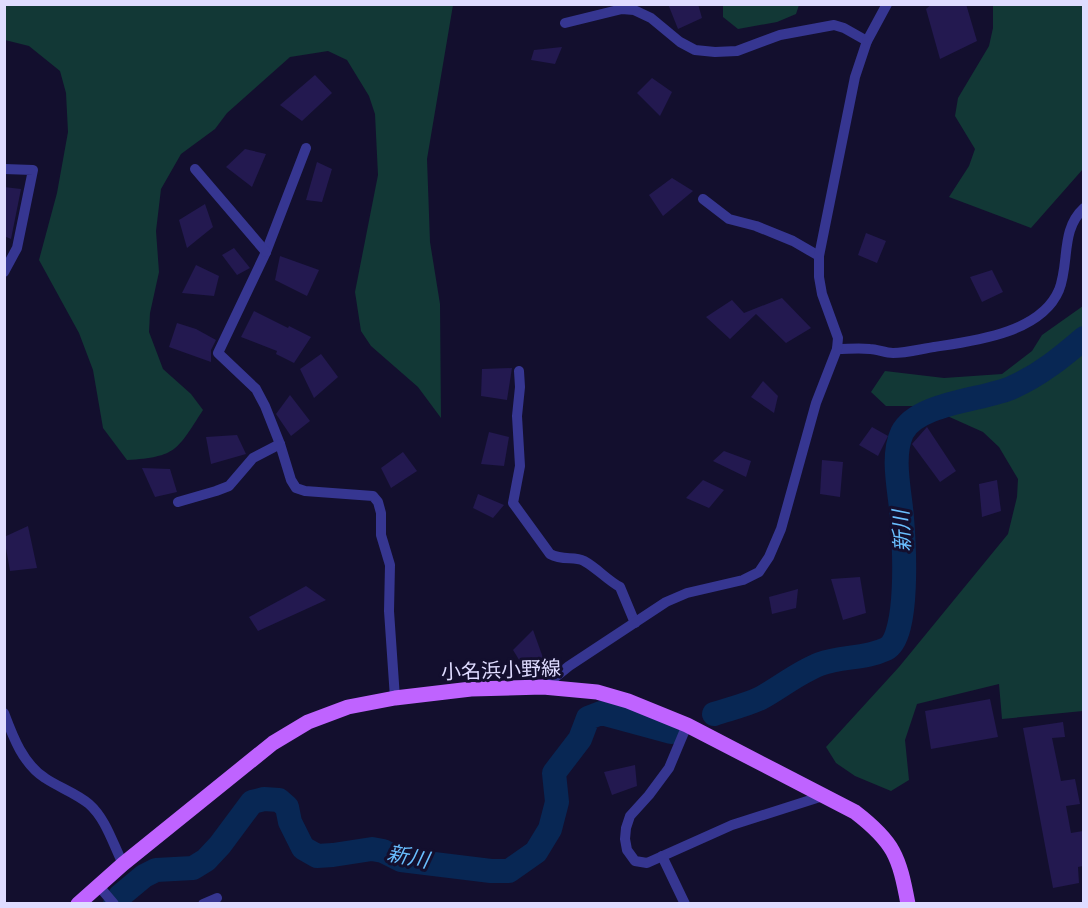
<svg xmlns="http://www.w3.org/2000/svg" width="1088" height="908" viewBox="0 0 1088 908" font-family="'PT Sans','Noto Sans JP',sans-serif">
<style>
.green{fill:#123836}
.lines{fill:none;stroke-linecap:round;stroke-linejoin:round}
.river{stroke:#082754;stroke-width:24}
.building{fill:#231950}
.minor{stroke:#363691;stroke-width:10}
.primary{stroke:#bf63ff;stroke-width:15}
.labels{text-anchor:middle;stroke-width:6;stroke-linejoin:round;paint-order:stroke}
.street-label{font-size:20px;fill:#dfdcff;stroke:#130f2e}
.water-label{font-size:21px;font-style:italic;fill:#6abfff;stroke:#130f2e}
</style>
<rect width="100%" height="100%" fill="#130f2e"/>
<!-- green -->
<g class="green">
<path d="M4 5H453L427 159 430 242 440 304 441 418 418 387 371 346 361 331 355 292 378 175 375 114 369 96 347 60 328 51 290 57 227 113 215 129 181 154 161 189 156 231 159 272 150 313 149 332 163 369 191 394 203 410C177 450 177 457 127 460L103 428 93 370 79 333 39 260 57 193 68 132 66 93 60 71 29 46 5 40Z"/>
<path d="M723 5V4L799 5 796 14 777 22 738 29 723 17Z"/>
<path d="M993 5H1083V169L1031 228 949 197 969 166 975 149 955 116 958 98 989 46 993 28Z"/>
<path d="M1083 306V711L1002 719 999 684 917 704 905 740 909 780 891 791 855 776 836 763 826 747 899 667 1008 534 1017 497 1018 479 999 447 983 432 925 406H886L871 392 885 371 944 378 1002 374 1032 351 1042 335Z"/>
</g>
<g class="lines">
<!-- river -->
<g class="river">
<path d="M714 714C729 709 747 705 761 698 781 687 799 672 820 664 841 656 865 659 886 649 910 637 904 542 902 518 900 491 891 457 902 433 917 402 986 400 1013 387 1040 375 1062 357 1084 338"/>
<path d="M115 904 120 896 144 876 156 870 193 868 206 860 220 845 252 802 264 799 279 800 287 807 290 822 303 848 317 856 333 855 372 849 383 851 401 860 491 871H509L536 852 550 829 557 802 554 773 580 739 588 718 601 713 671 732"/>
</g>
</g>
<!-- building -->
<g class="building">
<path d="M668 4H698L702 18 678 29Z"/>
<path d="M932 4H966L977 41 940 59 926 9Z"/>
<path d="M562 47 555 64 531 60 534 50Z"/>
<path d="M315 75 332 93 302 121 280 105Z"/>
<path d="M652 78 672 92 660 116 637 93Z"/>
<path d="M245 149 266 154 252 187 226 167Z"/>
<path d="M317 162 332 169 322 202 306 200Z"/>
<path d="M672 178 693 191 663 216 649 195Z"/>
<path d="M4 187 21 189 11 239 4 236Z"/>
<path d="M205 204 213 227 187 248 179 220Z"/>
<path d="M866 233 886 241 877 263 858 255Z"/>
<path d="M234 248 250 268 237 275 222 255Z"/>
<path d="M280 256 319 270 307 296 275 280Z"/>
<path d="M196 265 219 276 214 296 182 293Z"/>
<path d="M992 270 1003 292 982 302 970 277Z"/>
<path d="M782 298 811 328 786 343 756 314 730 339 706 317 732 300 744 313Z"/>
<path d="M254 311 288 328 289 326 311 337 294 363 276 354 277 351 241 337Z"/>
<path d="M177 323 196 329 216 340 211 350V362L169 347Z"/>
<path d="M321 354 338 377 314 398 300 369Z"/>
<path d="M512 368 507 400 481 396 482 369Z"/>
<path d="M763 381 778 396 774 413 751 397Z"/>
<path d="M290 395 310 421 291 436 276 414Z"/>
<path d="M872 427 888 436 878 456 859 445Z"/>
<path d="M927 427 956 471 940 482 912 444Z"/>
<path d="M489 432 509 437 504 466 481 464Z"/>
<path d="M237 435 246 454 211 464 206 437Z"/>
<path d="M724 451 751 461 746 477 713 461Z"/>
<path d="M403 452 417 471 391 488 381 468Z"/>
<path d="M822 460 843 462 840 497 820 494Z"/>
<path d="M142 468 170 469 177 492 155 497Z"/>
<path d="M703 480 724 490 709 508 686 498Z"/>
<path d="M997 480 1001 511 982 517 979 484Z"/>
<path d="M478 494 504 505 493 518 473 508Z"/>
<path d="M28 526 37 568 10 571 4 537Z"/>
<path d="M860 577 866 613 843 620 831 579Z"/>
<path d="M306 586 326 600 258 631 249 617Z"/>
<path d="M798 589 796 608 772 614 769 597Z"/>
<path d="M533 630 546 666 526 671 513 650Z"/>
<path d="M990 699 998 737 931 749 925 711Z"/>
<path d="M1063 722 1065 737 1052 738 1061 781 1075 779 1080 804 1066 806 1071 833 1083 831V866L1078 867 1079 883 1053 888 1023 728Z"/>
<path d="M635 765 637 786 612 795 604 772Z"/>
</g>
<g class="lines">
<!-- minor -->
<g class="minor">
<path d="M565 23 622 9 634 10 651 18 680 42 695 50 715 52 737 51 780 35 834 25 844 28 867 41"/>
<path d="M306 148 266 252 218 353 256 389 265 406 280 444 291 480 296 488 305 491 373 496 378 502 381 513V535L390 565 389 611 395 698"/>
<path d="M4 169 33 170 17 248 4 272"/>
<path d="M195 169 266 252"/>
<path d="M703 199 729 219 756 226 793 241 819 256"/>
<path d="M837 349C848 349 859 348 870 349 877 349 885 353 893 353 906 353 921 349 934 347 974 341 1041 333 1059 290 1070 262 1060 230 1084 208"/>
<path d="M519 371 520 387 517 416 520 466 513 503 550 554C563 561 574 556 584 561 597 568 607 580 620 587L635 623"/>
<path d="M178 502 216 491 229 486 253 458 280 444"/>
<path d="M543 687 569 666 666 602 687 593 743 580 759 572 769 557 781 529 816 403 837 349 838 338 822 294 819 277V256L855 77 867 41 887 4"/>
<path d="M4 713C13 737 23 764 45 778 58 787 76 793 89 804 106 819 113 844 123 864"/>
<path d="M687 725 669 768 649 795 630 816 626 828 625 839 627 850 635 861 647 863 732 825 823 796"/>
<path d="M662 856 685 904"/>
<path d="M98 885 114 904"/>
<path d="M203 904 217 898"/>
</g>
<!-- primary -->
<path class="primary" d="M78 904 123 864 273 743 308 722 348 707 395 698 471 689 543 687 597 692 628 701 687 725 855 812C894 842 899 856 908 904"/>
</g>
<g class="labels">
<!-- street labels -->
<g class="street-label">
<text transform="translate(501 670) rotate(-2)" y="7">小名浜小野線</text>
</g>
<!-- water labels -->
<g class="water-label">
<text transform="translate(902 531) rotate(-93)" y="7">新川</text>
<text transform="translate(408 857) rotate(11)" y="7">新川</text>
</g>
</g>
<!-- border -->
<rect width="1088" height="908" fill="none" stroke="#dfdcff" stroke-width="12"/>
</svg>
